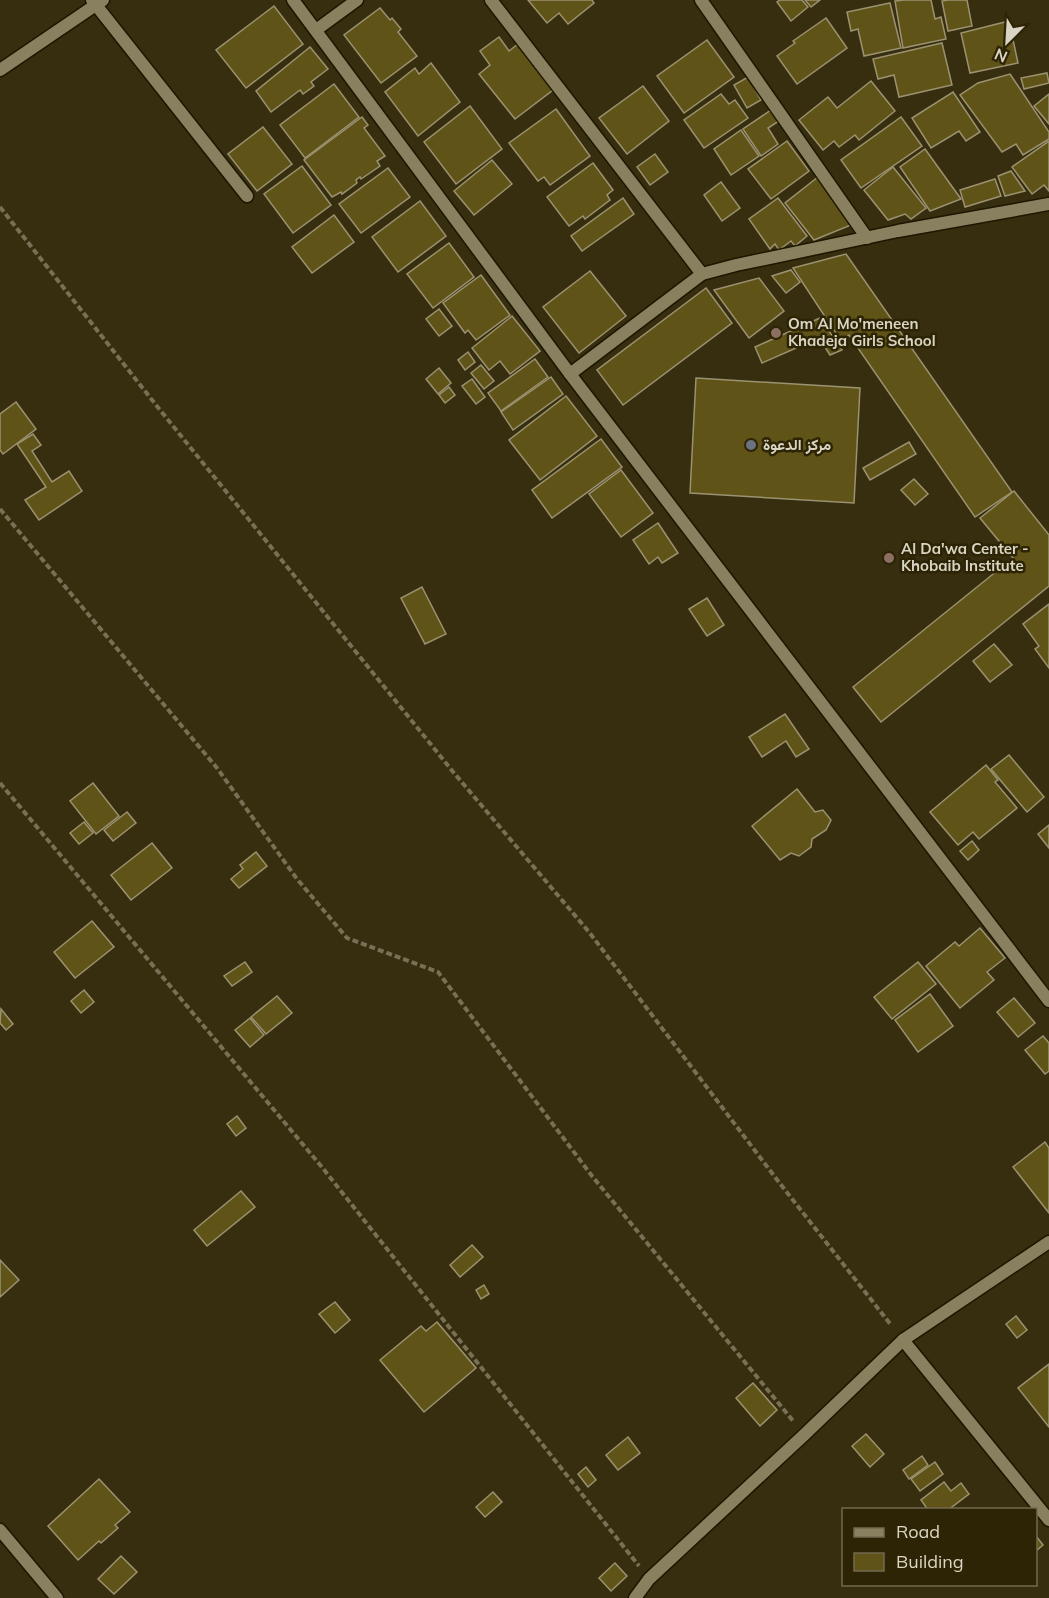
<svg xmlns="http://www.w3.org/2000/svg" width="1049" height="1598" viewBox="0 0 1049 1598" font-family="Mulish,Vazirmatn,sans-serif">
<style>
.building{fill:#605318;stroke:#9a9270;stroke-width:1.5}
.lines{fill:none;stroke-linecap:round;stroke-linejoin:round}
.lane-casing{stroke:#1d1600;stroke-width:15}
.street-casing{stroke:#1d1600;stroke-width:15}
.path{stroke:#777056;stroke-width:4;stroke-dasharray:6 3;stroke-linecap:butt}
.lane{stroke:#88805e;stroke-width:12}
.street{stroke:#88805e;stroke-width:12}
.education-dot{fill:#8d6e63;stroke:#2c2404;stroke-width:2}
.worship-dot{fill:#6b7280;stroke:#2c2404;stroke-width:2}
.labels{text-anchor:middle;stroke-width:5;stroke-linejoin:round;paint-order:stroke}
.poi-label{font-size:15px;font-weight:bold;fill:#d9d4c3;stroke:#2c2404;text-anchor:start}
</style>
<rect width="100%" height="100%" fill="#362e0e"/>
<!-- building -->
<g class="building">
<path d="M528 0H592L594 3 568 24 559 13 547 23Z"/>
<path d="M780 0H802L808 7 791 21 777 2Z"/>
<path d="M805 0H820L811 7Z"/>
<path d="M904 0H931L935 19 941 17 946 39 903 48 895 1Z"/>
<path d="M948 0H967L972 26 948 31 942 1Z"/>
<path d="M890 3 901 48 864 56 858 29 851 31 847 12Z"/>
<path d="M274 6 303 44 246 88 216 50Z"/>
<path d="M380 8 390 20 392 18 401 29 398 32 417 56 381 83 344 35Z"/>
<path d="M826 18 847 48 797 84 777 56 795 43 793 41Z"/>
<path d="M1009 21 1018 63 970 73 961 33Z"/>
<path d="M499 37 509 51 518 44 553 90 515 119 479 74 490 65 480 51Z"/>
<path d="M707 40 734 77 684 113 657 76Z"/>
<path d="M942 43 952 85 899 97 894 75 878 79 873 59Z"/>
<path d="M310 47 328 69 311 82 314 86 303 94 300 90 271 112 256 91Z"/>
<path d="M431 63 460 102 418 136 385 92 415 68 419 74Z"/>
<path d="M1047 73 1049 83 1024 89 1021 78Z"/>
<path d="M1010 74 1049 132V139L1023 155 1016 144 1002 152 960 95 978 83Z"/>
<path d="M748 77 761 100 747 108 734 85Z"/>
<path d="M871 81 895 111 859 140 855 135 839 147 834 141 823 150 799 120 828 97 837 108Z"/>
<path d="M334 84 359 117 305 158 280 125Z"/>
<path d="M643 86 669 121 627 154 599 118Z"/>
<path d="M953 92 980 132 966 141 959 131 931 148 912 118Z"/>
<path d="M721 94 729 104 735 100 748 118 704 148 684 120Z"/>
<path d="M1049 94V124L1034 106Z"/>
<path d="M470 106 502 149 456 184 424 142Z"/>
<path d="M556 109 590 156 550 185 544 177 538 181 509 143Z"/>
<path d="M771 110 779 121 768 128 778 144 761 156 743 129Z"/>
<path d="M362 117 368 125 364 128 385 156 377 161 380 166 361 179 360 177 356 180 357 183 342 194 341 192 332 197 304 160Z"/>
<path d="M901 117 922 146 861 188 841 160Z"/>
<path d="M263 127 292 164 257 191 228 154Z"/>
<path d="M741 130 759 156 731 175 714 149Z"/>
<path d="M787 141 809 171 771 199 748 169Z"/>
<path d="M1049 141V191L1044 185 1032 194 1012 167Z"/>
<path d="M925 149 961 199 930 211 900 167Z"/>
<path d="M655 154 668 172 650 185 637 167Z"/>
<path d="M492 160 512 184 474 215 454 191Z"/>
<path d="M593 163 613 190 607 195 610 200 585 219 583 216 569 226 547 197Z"/>
<path d="M302 166 331 205 293 233 264 194Z"/>
<path d="M893 167 926 208 911 219 905 214 888 220 864 190Z"/>
<path d="M388 168 410 197 361 233 339 204Z"/>
<path d="M1011 171 1025 191 1005 196 998 176Z"/>
<path d="M818 177 851 225 814 240 785 203Z"/>
<path d="M995 179 1001 196 965 207 960 190Z"/>
<path d="M721 182 740 208 722 221 704 195Z"/>
<path d="M623 198 634 214 582 251 571 236Z"/>
<path d="M778 198 807 236 795 246 791 241 779 250 775 244 770 249 749 219Z"/>
<path d="M420 201 446 236 398 272 372 237Z"/>
<path d="M334 215 354 242 312 273 292 247Z"/>
<path d="M449 243 474 277 433 308 407 274Z"/>
<path d="M846 254 1012 492 975 517 849 335 841 341 793 268Z"/>
<path d="M791 270 800 282 786 293 772 276Z"/>
<path d="M590 271 626 316 579 353 543 307Z"/>
<path d="M481 275 510 315 476 340 468 330 465 333 443 303Z"/>
<path d="M759 278 784 311 749 338 714 290Z"/>
<path d="M706 288 732 323 623 405 597 370Z"/>
<path d="M439 309 452 326 439 336 426 319Z"/>
<path d="M512 316 540 351 510 374 500 361 489 370 472 348Z"/>
<path d="M820 318 842 350 830 355 819 338 762 363 755 347Z"/>
<path d="M468 352 475 362 465 370 458 360Z"/>
<path d="M535 359 548 377 501 411 488 393Z"/>
<path d="M481 365 494 381 484 389 471 373Z"/>
<path d="M439 368 451 383 438 394 426 379Z"/>
<path d="M551 377 563 394 513 430 501 412Z"/>
<path d="M696 378 860 388 854 503 690 493Z"/>
<path d="M472 379 485 397 476 404 462 386Z"/>
<path d="M449 387 455 395 445 403 439 395Z"/>
<path d="M566 396 597 436 540 480 509 440Z"/>
<path d="M16 402 36 429 3 454 0 450V414Z"/>
<path d="M33 434 41 445 32 451 52 482 69 471 82 491 39 520 25 500 46 487 17 444Z"/>
<path d="M601 439 622 467 552 518 532 490Z"/>
<path d="M909 442 916 454 870 480 863 468Z"/>
<path d="M621 470 653 513 621 537 589 494Z"/>
<path d="M914 479 928 494 915 505 901 490Z"/>
<path d="M1014 491 1049 535V586L881 722 853 687 1013 558 980 518Z"/>
<path d="M658 523 678 553 662 563 658 557 649 564 633 540Z"/>
<path d="M422 587 446 634 425 644 401 598Z"/>
<path d="M707 598 724 625 707 636 689 609Z"/>
<path d="M1049 604V668L1035 649 1039 646 1023 624Z"/>
<path d="M994 644 1012 665 990 682 973 661Z"/>
<path d="M785 714 809 749 796 757 786 741 762 757 749 737Z"/>
<path d="M1009 755 1044 797 1027 812 991 769Z"/>
<path d="M986 765 998 780 995 782 1017 808 979 839 973 832 958 845 930 812Z"/>
<path d="M93 783 119 816 96 834 70 801Z"/>
<path d="M797 789 815 812 823 810 831 820 826 830 812 839 811 847 799 856 791 853 780 860 752 826Z"/>
<path d="M127 812 136 823 113 841 104 830Z"/>
<path d="M84 822 93 833 79 844 70 833Z"/>
<path d="M1049 825V848L1038 834Z"/>
<path d="M972 841 979 850 968 860 960 851Z"/>
<path d="M152 843 172 868 131 900 111 875Z"/>
<path d="M256 852 267 866 239 888 231 879 243 869 240 865Z"/>
<path d="M92 921 114 947 75 978 54 952Z"/>
<path d="M980 928 1005 958 987 972 994 980 960 1008 926 966 955 942 959 946Z"/>
<path d="M245 962 252 972 232 986 224 976Z"/>
<path d="M918 962 936 984 892 1019 874 997Z"/>
<path d="M84 990 94 1002 81 1013 71 1001Z"/>
<path d="M930 994 953 1026 918 1052 895 1020Z"/>
<path d="M277 996 292 1013 266 1034 251 1017Z"/>
<path d="M1014 998 1035 1023 1018 1037 997 1012Z"/>
<path d="M1 1009 13 1024 6 1030 0 1023Z"/>
<path d="M250 1018 264 1035 250 1047 235 1030Z"/>
<path d="M1043 1036 1049 1043V1071L1045 1074 1025 1050Z"/>
<path d="M237 1116 246 1128 236 1136 227 1124Z"/>
<path d="M1045 1142 1049 1148V1213L1013 1167Z"/>
<path d="M241 1191 255 1207 207 1246 194 1230Z"/>
<path d="M472 1245 483 1257 460 1277 450 1265Z"/>
<path d="M0 1260 19 1280 0 1297Z"/>
<path d="M484 1285 489 1294 481 1299 476 1290Z"/>
<path d="M335 1302 350 1320 335 1333 319 1314Z"/>
<path d="M1016 1316 1027 1330 1017 1338 1006 1324Z"/>
<path d="M437 1322 476 1368 424 1412 380 1360 421 1326 426 1331Z"/>
<path d="M1049 1364V1427L1018 1388Z"/>
<path d="M753 1383 777 1410 760 1426 736 1398Z"/>
<path d="M866 1434 884 1454 870 1467 852 1446Z"/>
<path d="M628 1437 640 1453 618 1470 606 1455Z"/>
<path d="M922 1456 928 1465 909 1479 903 1470Z"/>
<path d="M935 1462 943 1474 920 1491 911 1479Z"/>
<path d="M586 1467 596 1480 588 1487 578 1474Z"/>
<path d="M99 1479 130 1512 115 1525 118 1528 101 1543 99 1541 78 1560 48 1526Z"/>
<path d="M944 1482 951 1491 961 1483 969 1494 948 1510H928L921 1500Z"/>
<path d="M493 1492 502 1502 485 1517 476 1507Z"/>
<path d="M1036 1536 1043 1545 1036 1551Z"/>
<path d="M121 1556 137 1572 114 1594 98 1579Z"/>
<path d="M615 1563 627 1576 611 1591 599 1578Z"/>
</g>
<g class="lines">
<!-- lane casing -->
<g class="lane-casing">
<g id="lane">
<path d="M0 1530 57 1598"/>
<path d="M635 1598 649 1579 804 1435 903 1340 1049 1242"/>
</g>
</g>
<!-- street casing -->
<g class="street-casing">
<g id="street">
<path d="M92 0 247 196"/>
<path d="M293 0 570 374 1049 1001"/>
<path d="M491 0 702 274"/>
<path d="M701 0 867 238"/>
<path d="M316 30 357 0"/>
<path d="M0 70 103 0"/>
<path d="M570 374 702 274 736 265 898 231 1049 204"/>
<path d="M903 1340 1049 1520"/>
</g>
</g>
<!-- path -->
<g class="path">
<path d="M0 207 156 405 454 773 589 932 778 1181 891 1325"/>
<path d="M0 509 217 768 297 879 347 938 438 972 592 1176 794 1422"/>
<path d="M0 783 321 1166 639 1566"/>
</g>
<!-- lane -->
<use href="#lane" class="lane"/>
<!-- street -->
<use href="#street" class="street"/>
</g>
<!-- markers -->
<g class="education-dot">
<circle cx="776" cy="333" r="6"/>
<circle cx="889" cy="558" r="6"/>
</g>
<circle class="worship-dot" cx="751" cy="445" r="6"/>
<g class="labels">
<!-- poi labels -->
<g class="poi-label">
<text x="788" y="329">Om Al Mo'meneen<tspan x="788" dy="17">Khadeja Girls School</tspan></text>
<text x="763" y="450">مركز الدعوة</text>
<text x="901" y="554">Al Da'wa Center -<tspan x="901" dy="17">Khobaib Institute</tspan></text>
</g>
</g>
<!-- legend -->
<rect x="842" y="1508" width="195" height="78" fill="#2c2404" stroke="#716a50" stroke-width="1.5"/>
<rect x="854" y="1528" width="30" height="9" fill="#88805e" stroke="#716a50" stroke-width="1.5"/>
<text x="896" y="1538" font-size="18" fill="#d9d4c3">Road</text>
<rect x="854" y="1553" width="30" height="18" fill="#605318" stroke="#716a50" stroke-width="1.5"/>
<text x="896" y="1568" font-size="18" fill="#d9d4c3">Building</text>
<!-- north arrow -->
<g transform="translate(1007 42) rotate(204)" stroke="#2c2404" stroke-width="4.5" paint-order="stroke">
<path d="M0-4.5L10 22L0 15L-10 22Z" fill="#d9d4c3"/>
<text y="-9" font-size="16" font-weight="bold" text-anchor="middle" fill="#d9d4c3">N</text>
</g>
</svg>
